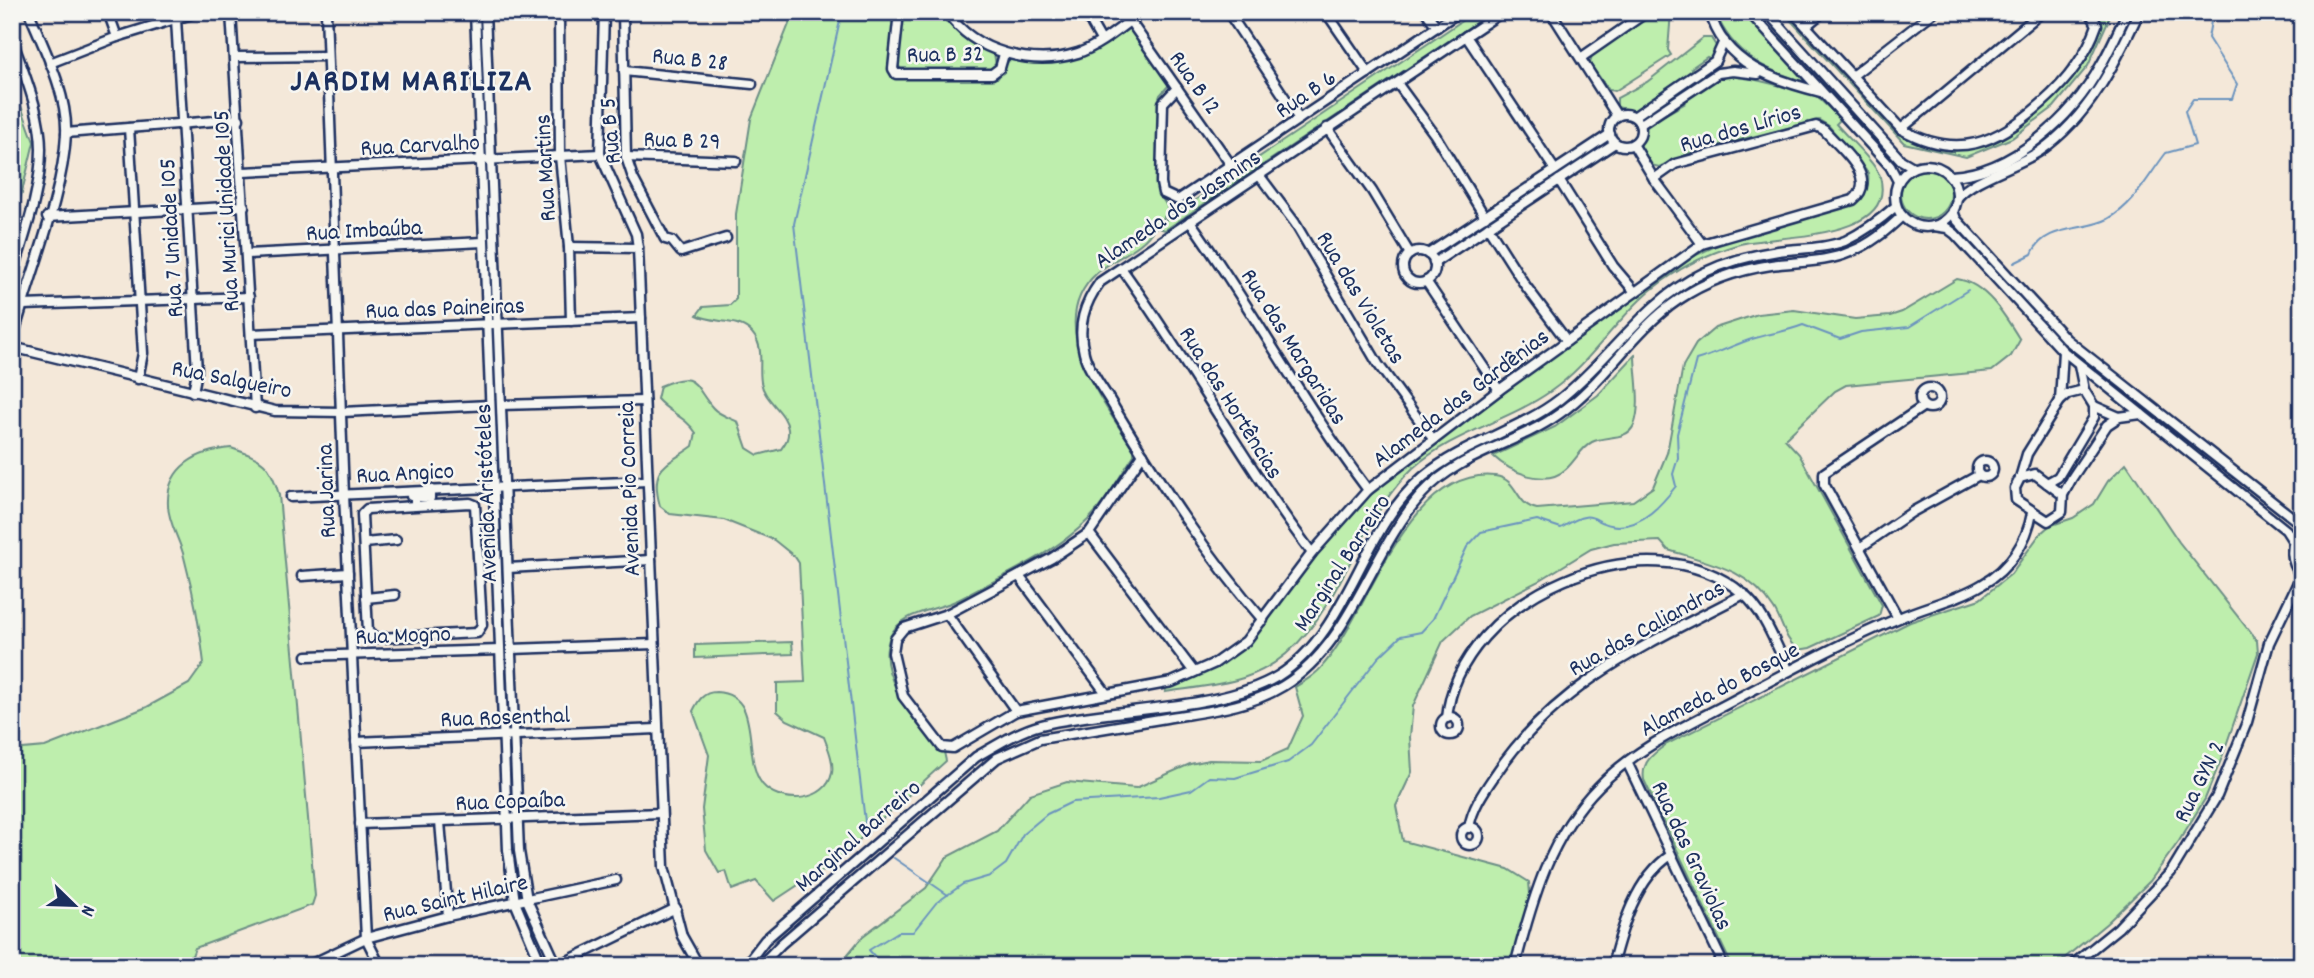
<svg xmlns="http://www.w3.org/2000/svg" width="2314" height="978" viewBox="0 0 2314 978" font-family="Dekko,sans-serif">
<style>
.green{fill:#beeead;stroke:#6c8e86;stroke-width:2}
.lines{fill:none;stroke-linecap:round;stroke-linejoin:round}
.stream{stroke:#6b93be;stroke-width:2}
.minor-casing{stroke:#1b2f5e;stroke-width:13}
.minor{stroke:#f6f6f2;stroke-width:8}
.labels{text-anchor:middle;stroke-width:5;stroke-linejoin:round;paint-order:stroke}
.street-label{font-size:24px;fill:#1b2f5e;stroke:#f6f6f2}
.district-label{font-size:32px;font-weight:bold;letter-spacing:2px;fill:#1b2f5e;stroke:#f6f6f2}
</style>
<rect width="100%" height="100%" fill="#f4e8d9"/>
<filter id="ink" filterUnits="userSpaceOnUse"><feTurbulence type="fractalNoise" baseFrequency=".0143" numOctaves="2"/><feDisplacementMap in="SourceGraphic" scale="14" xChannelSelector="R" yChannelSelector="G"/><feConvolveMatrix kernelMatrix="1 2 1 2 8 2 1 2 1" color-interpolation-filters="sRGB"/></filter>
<g filter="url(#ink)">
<!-- green -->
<g class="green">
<path d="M791 12H895L889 71 898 79 998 78 1009 60C1067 65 1076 54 1126 28L1131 30 1169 85 1160 95 1158 102V192L1167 206 1168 212 1158 225 1475 12H1492L1165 230 1155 227C1142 250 1116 256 1097 273 1041 324 1104 403 1134 450V455C1119 477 1107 501 1088 520 1054 554 1004 575 962 598 939 611 901 610 890 637 873 677 922 725 944 752L946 761 825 871 818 872 774 901 756 881 732 890 726 871 719 873 706 850 702 809 709 755 693 711C698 701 703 692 716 692 767 695 738 764 766 788 785 804 826 802 832 773 834 761 828 748 824 737L787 720 777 711V683L805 682 799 563 795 557 774 540 724 520 670 514 660 506C649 466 666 466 693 446L696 433C686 417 669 413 657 399L660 386C698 369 693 386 713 408 718 414 730 418 738 422L747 448 758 455 781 449C786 442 789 438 788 429 786 411 764 401 761 382 758 363 766 345 749 330 736 319 713 323 697 315L703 307 730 305 736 299V214L751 119 789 24Z"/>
<path d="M903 12H942L951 23 994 53 996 65 991 70 901 69 898 65Z"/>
<path d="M1652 12H1671L1668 50 1671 55 1615 91 1609 90 1590 64 1592 54Z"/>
<path d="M1715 12H1744L1809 83C1766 71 1733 56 1715 12Z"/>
<path d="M1783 12H1790L1904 135C1929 150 1966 152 1993 142 2020 131 2124 44 2094 12H2112L2088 66 2054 107 2012 138 1966 157 1904 143Z"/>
<path d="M1703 38H1711L1718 49 1712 59 1707 57 1691 68 1695 70 1635 111 1617 107V98L1647 82Z"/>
<path d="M1736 75 1814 94 1841 119 1836 124C1847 137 1876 163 1880 177 1898 241 1774 235 1740 244 1708 253 1677 269 1651 290 1614 321 1591 363 1551 391 1507 422 1453 432 1413 468 1390 490 1376 515 1361 542 1332 595 1306 658 1243 678 1218 686 1191 688 1165 692L1166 688 1217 665 1254 637 1324 543 1361 501 1383 482 1675 267C1730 233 1791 220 1853 204 1865 196 1870 187 1868 173L1829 126 1819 120 1692 152 1659 167 1651 165 1639 143 1645 126 1684 104 1681 102 1714 80Z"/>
<path d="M12 81 34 142 12 233Z"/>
<path d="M1609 139 1610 142 1434 256 1433 255Z"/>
<circle cx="1926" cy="194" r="25"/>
<path d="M1957 279C1986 283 2006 317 2020 340L2011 356 1992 371 1846 385 1835 391 1785 439 1799 454 1882 605 1879 616 1810 648 1798 650C1784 639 1783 623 1774 609 1749 569 1710 563 1668 550L1660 541 1614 543 1591 549 1537 582 1470 616 1443 641 1413 706 1410 737 1412 772 1396 806 1403 841 1508 869 1529 882 1530 894 1511 966H838L863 936 926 888 947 857 997 831 1030 794 1067 782 1136 788 1190 764 1209 760 1261 761 1288 749 1303 716 1295 687C1305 681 1317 674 1324 664 1371 610 1407 467 1495 476 1519 479 1514 504 1537 509L1633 501 1653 487 1667 453 1683 366 1696 344 1715 328 1758 314 1794 310 1855 319 1890 316 1902 312Z"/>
<path d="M1635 355C1635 375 1642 406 1634 425 1627 441 1606 435 1592 442 1581 448 1575 461 1566 469 1546 488 1510 472 1493 456L1555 427 1598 395Z"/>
<path d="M231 448C263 459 270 462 279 495L315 896 312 905 195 948 188 966H12V750L45 747 147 707 189 684 204 663C200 627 193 591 184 557 180 540 168 522 168 505 166 466 198 451 231 448Z"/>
<path d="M2126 463 2179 542 2257 641 2258 653 2221 760 2205 799 2179 841 2150 881 2107 923 2055 966H1732L1644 780C1641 762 1653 754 1667 744L1910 622 1980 599 2011 574 2040 534 2049 526 2073 518 2094 504 2108 481Z"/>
<path d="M792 642 793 654 695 658V645Z"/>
</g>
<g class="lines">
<!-- stream -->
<g class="stream">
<path d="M842 12 794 224 866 830"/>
<path d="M2014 263 2032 254C2044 224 2084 232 2108 219 2135 204 2148 176 2166 153L2195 145 2185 111 2193 99H2232L2237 84 2208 38 2212 16 2215 12"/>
<path d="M894 858 948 895"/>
<path d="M12 964 14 966"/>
<path d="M892 966 893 963 876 958 869 950 898 932H913L936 903 963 884 990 876 1006 864 1023 834 1047 814 1072 802 1159 797 1191 790 1209 777 1235 778 1288 762 1311 745 1378 658 1401 636 1421 632 1433 619 1467 547 1481 532 1537 520 1561 528C1598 504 1590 525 1618 526 1643 526 1662 504 1676 486L1673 474 1678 458 1677 434 1696 360C1715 355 1731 346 1749 340 1767 334 1785 332 1803 325L1840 339 1861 332 1909 327 1968 290"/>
</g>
<!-- minor casing -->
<g class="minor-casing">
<g id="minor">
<path d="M108 12 117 37"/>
<path d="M231 12 255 408"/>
<path d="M326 12 344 495 366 938 380 966"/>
<path d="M475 12 508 850 515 902 542 966"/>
<path d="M485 12 519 851 527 900 557 966 676 908"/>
<path d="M559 12 560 156 569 247 571 321"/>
<path d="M604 12 600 154 636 234 638 248 664 867 682 936 699 966"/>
<path d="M623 12 626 157 633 178 665 239 672 241 681 252 726 238"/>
<path d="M899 12 893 69 896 74H992L1000 68 1004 54"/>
<path d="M947 12C974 53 1033 67 1078 53 1100 46 1123 25 1142 12"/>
<path d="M1085 12 1101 40"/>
<path d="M1228 12 1299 119"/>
<path d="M1326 12 1368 73"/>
<path d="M1426 12 1437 27"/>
<path d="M1551 12 1617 116"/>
<path d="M1710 12C1723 64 1776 81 1821 92"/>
<path d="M1749 12 1890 166 1898 181"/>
<path d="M1767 12 1901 160 1913 167"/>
<path d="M1793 12 1901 129C1958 161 1997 143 2042 103 2067 81 2086 57 2097 25L2090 12"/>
<path d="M176 19 197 371 193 392"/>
<path d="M1130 21 1231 165"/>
<path d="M1806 26 1823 12"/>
<path d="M1466 36 1555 170"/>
<path d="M12 39C24 74 41 112 41 149 41 192 24 236 12 277"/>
<path d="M235 57 327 56"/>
<path d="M1582 57 1647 12"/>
<path d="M50 63 117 37 198 12"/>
<path d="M624 71 752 84"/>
<path d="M1852 76 1934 12"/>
<path d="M1397 83 1435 135 1485 217"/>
<path d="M1177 88 1163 103 1161 183 1163 193 1178 200 1459 12"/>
<circle cx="1625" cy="130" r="16"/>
<path d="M1635 116 1715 61 1724 41"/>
<path d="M1641 124 1718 73 1733 71 1758 74"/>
<path d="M129 128 143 353 138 379"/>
<path d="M1327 128 1372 191 1410 254"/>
<path d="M1901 129 2042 12"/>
<path d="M66 133 239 119"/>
<path d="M1633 144 1654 179 1702 244"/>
<path d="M626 157 736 161"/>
<circle cx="1926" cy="196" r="31"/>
<path d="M243 172 600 154"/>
<path d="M1259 175 1295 223 1378 364 1433 439"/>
<path d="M1951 176C2012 173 2073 117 2101 65 2111 48 2119 30 2127 12"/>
<path d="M1559 180 1613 266 1635 292"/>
<path d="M1957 198C1973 178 2016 167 2040 151 2089 117 2115 64 2139 12"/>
<path d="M1953 211 1956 219 2066 339 2302 525"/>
<path d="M47 217 244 206"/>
<path d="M1190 221C1253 309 1303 404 1368 490"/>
<path d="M1934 226 1947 228 1955 234 2063 351 2286 530 2293 541"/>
<path d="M1488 227 1525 285 1567 341"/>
<path d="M569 247 638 248"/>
<circle cx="1419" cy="267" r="16"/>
<path d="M247 254 483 242"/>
<path d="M1428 254 1610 134"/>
<path d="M1434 263 1615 143"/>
<path d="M1122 269C1189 362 1243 462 1312 553"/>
<path d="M1426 281 1499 390"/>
<path d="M23 305 249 297"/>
<path d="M251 334 641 318"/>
<path d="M12 342C28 278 63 198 66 134 68 94 44 49 29 12"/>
<path d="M12 347 275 411 342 412 490 405"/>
<path d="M2079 365 2084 390"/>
<circle cx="1930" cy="398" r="10"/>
<path d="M501 405 644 401"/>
<path d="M2094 406 2119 417"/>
<path d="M1143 454 1089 533 1052 558 947 614 904 628 895 639 893 653 903 696 942 747 953 748 1016 711 1172 682 1215 663 1246 641 1312 553 1368 490 1499 390 1702 244 1853 200C1880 178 1840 148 1824 130L1816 126 1675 164 1654 179"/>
<circle cx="1985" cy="469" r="8"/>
<path d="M2020 478 2027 454 2060 401 2063 351"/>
<path d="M2047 483 2058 477 2094 417V406L2084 390 2068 394 2060 401"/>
<path d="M2063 495 2035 474 2020 478 2015 488 2016 500 2048 521 2062 512 2063 495 2072 478 2107 425 2119 417 2141 414"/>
<path d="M411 496 430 498V489"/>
<path d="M291 497 647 481"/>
<path d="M415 499V506L367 509 362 514 368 632 378 638 477 633 482 625 475 505 470 503 415 506"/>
<path d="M2302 529C2288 543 2290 562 2302 577"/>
<path d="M1089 533 1194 672"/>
<path d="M364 543 396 540"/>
<path d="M1861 547 1912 512 1979 475"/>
<path d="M508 568 651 560"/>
<path d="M302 576 348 573"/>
<path d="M1019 576 1106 693"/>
<path d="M366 598 395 595"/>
<path d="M947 614 1016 711"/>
<path d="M1898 618 1824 484V473L1924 406"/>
<path d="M1263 620C1206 555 1160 483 1115 409 1106 392 1088 371 1084 353 1077 326 1084 304 1100 282L1502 12"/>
<path d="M511 649 654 644"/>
<path d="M307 656 500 650"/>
<circle cx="1450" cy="726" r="9"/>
<path d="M1447 718C1458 598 1649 513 1743 594 1765 612 1776 646 1789 671"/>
<path d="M356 742 657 729"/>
<path d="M1627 762 1720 957V966"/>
<path d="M440 822 448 916"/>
<path d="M360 824 661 813"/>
<circle cx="1470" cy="836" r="9"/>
<path d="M1469 828C1472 808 1484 791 1495 775 1557 682 1648 644 1744 594"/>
<path d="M214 964 215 966"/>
<path d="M307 966 366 938 448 916 616 880"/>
<path d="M745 966 765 940 976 757C997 745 1018 731 1041 725 1110 707 1219 712 1278 676 1350 631 1360 530 1423 477 1463 443 1519 431 1560 399 1610 360 1644 301 1703 273 1726 262 1752 255 1778 251 1800 248 1824 249 1845 241 1864 232 1880 220 1896 206"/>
<path d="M760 966 781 944 997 758 1040 739C1082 732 1124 725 1166 718 1207 711 1247 708 1283 686 1352 644 1370 552 1422 494 1459 453 1516 445 1559 414 1605 382 1632 331 1678 300 1706 281 1738 270 1771 265 1798 261 1825 263 1850 252 1871 244 1886 231 1902 216"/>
<path d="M1515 966C1532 900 1550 835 1599 786 1638 746 1690 724 1738 698 1791 670 1844 641 1899 618 1926 606 1957 600 1983 584 2009 569 2027 542 2032 513"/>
<path d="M1612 966C1622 927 1636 878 1671 855"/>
<path d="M2071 966 2118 928 2171 872 2217 796 2247 722 2269 643 2301 576"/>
</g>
</g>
<!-- minor -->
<use href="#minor" class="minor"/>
</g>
</g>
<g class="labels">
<!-- street labels -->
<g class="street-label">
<text transform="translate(945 53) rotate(-1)" y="8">Rua B 32</text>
<text transform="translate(690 58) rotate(6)" y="8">Rua B 28</text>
<text transform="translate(1196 82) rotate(55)" y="8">Rua B 12</text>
<text transform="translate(1305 93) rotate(-34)" y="8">Rua B 6</text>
<text transform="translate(1740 127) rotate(-16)" y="8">Rua dos Lírios</text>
<text transform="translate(609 131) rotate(-95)" y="8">Rua B 5</text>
<text transform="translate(682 139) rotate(2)" y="8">Rua B 29</text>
<text transform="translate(420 144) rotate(-3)" y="8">Rua Carvalho</text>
<text transform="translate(544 168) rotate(-93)" y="8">Rua Martins</text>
<text transform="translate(1177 208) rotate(-34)" y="8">Alameda dos Jasmins</text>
<text transform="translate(225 211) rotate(-93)" y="8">Rua Murici Unidade 105</text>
<text transform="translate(364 229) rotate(-3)" y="8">Rua Imbaúba</text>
<text transform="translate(170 238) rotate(-93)" y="8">Rua 7 Unidade 105</text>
<text transform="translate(1362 297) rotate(59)" y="8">Rua das Violetas</text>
<text transform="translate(445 307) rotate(-2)" y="8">Rua das Paineiras</text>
<text transform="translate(1295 346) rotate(58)" y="8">Rua das Margaridas</text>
<text transform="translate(232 378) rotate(11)" y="8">Rua Salgueiro</text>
<text transform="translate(1460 397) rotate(-37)" y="8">Alameda das Gardênias</text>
<text transform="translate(1232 402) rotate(58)" y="8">Rua das Hortências</text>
<text transform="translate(405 472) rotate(-3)" y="8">Rua Angico</text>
<text transform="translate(628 489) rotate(-92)" y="8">Avenida Pio Correia</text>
<text transform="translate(325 491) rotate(-92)" y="8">Rua Jarina</text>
<text transform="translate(485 493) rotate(-92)" y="8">Avenida Aristóteles</text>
<text transform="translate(1341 562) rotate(-57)" y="8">Marginal Barreiro</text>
<text transform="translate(1646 627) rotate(-29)" y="8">Rua das Caliandras</text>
<text transform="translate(403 634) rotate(-2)" y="8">Rua Mogno</text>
<text transform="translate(1719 688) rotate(-28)" y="8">Alameda do Bosque</text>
<text transform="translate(505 716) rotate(-2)" y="8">Rua Rosenthal</text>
<text transform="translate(2198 781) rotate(-64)" y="8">Rua GYN 2</text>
<text transform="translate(510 800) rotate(-2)" y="8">Rua Copaíba</text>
<text transform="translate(857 835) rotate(-41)" y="8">Marginal Barreiro</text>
<text transform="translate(1693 855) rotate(65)" y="8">Rua das Graviolas</text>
<text transform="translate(455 897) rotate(-13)" y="8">Rua Saint Hilaire</text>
</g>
<!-- district labels -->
<g class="district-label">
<text x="412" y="90">JARDIM MARILIZA</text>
</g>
</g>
<!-- margin -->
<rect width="2314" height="978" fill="none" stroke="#f6f6f2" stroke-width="42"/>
<rect x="21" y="21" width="2272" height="936" fill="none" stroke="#1b2f5e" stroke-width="2.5" filter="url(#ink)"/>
<!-- north arrow -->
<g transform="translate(74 905) rotate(113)" stroke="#f6f6f2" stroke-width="5" paint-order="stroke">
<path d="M0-5L12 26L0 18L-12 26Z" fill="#1b2f5e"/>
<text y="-10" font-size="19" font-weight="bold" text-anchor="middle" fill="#1b2f5e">N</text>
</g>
</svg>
